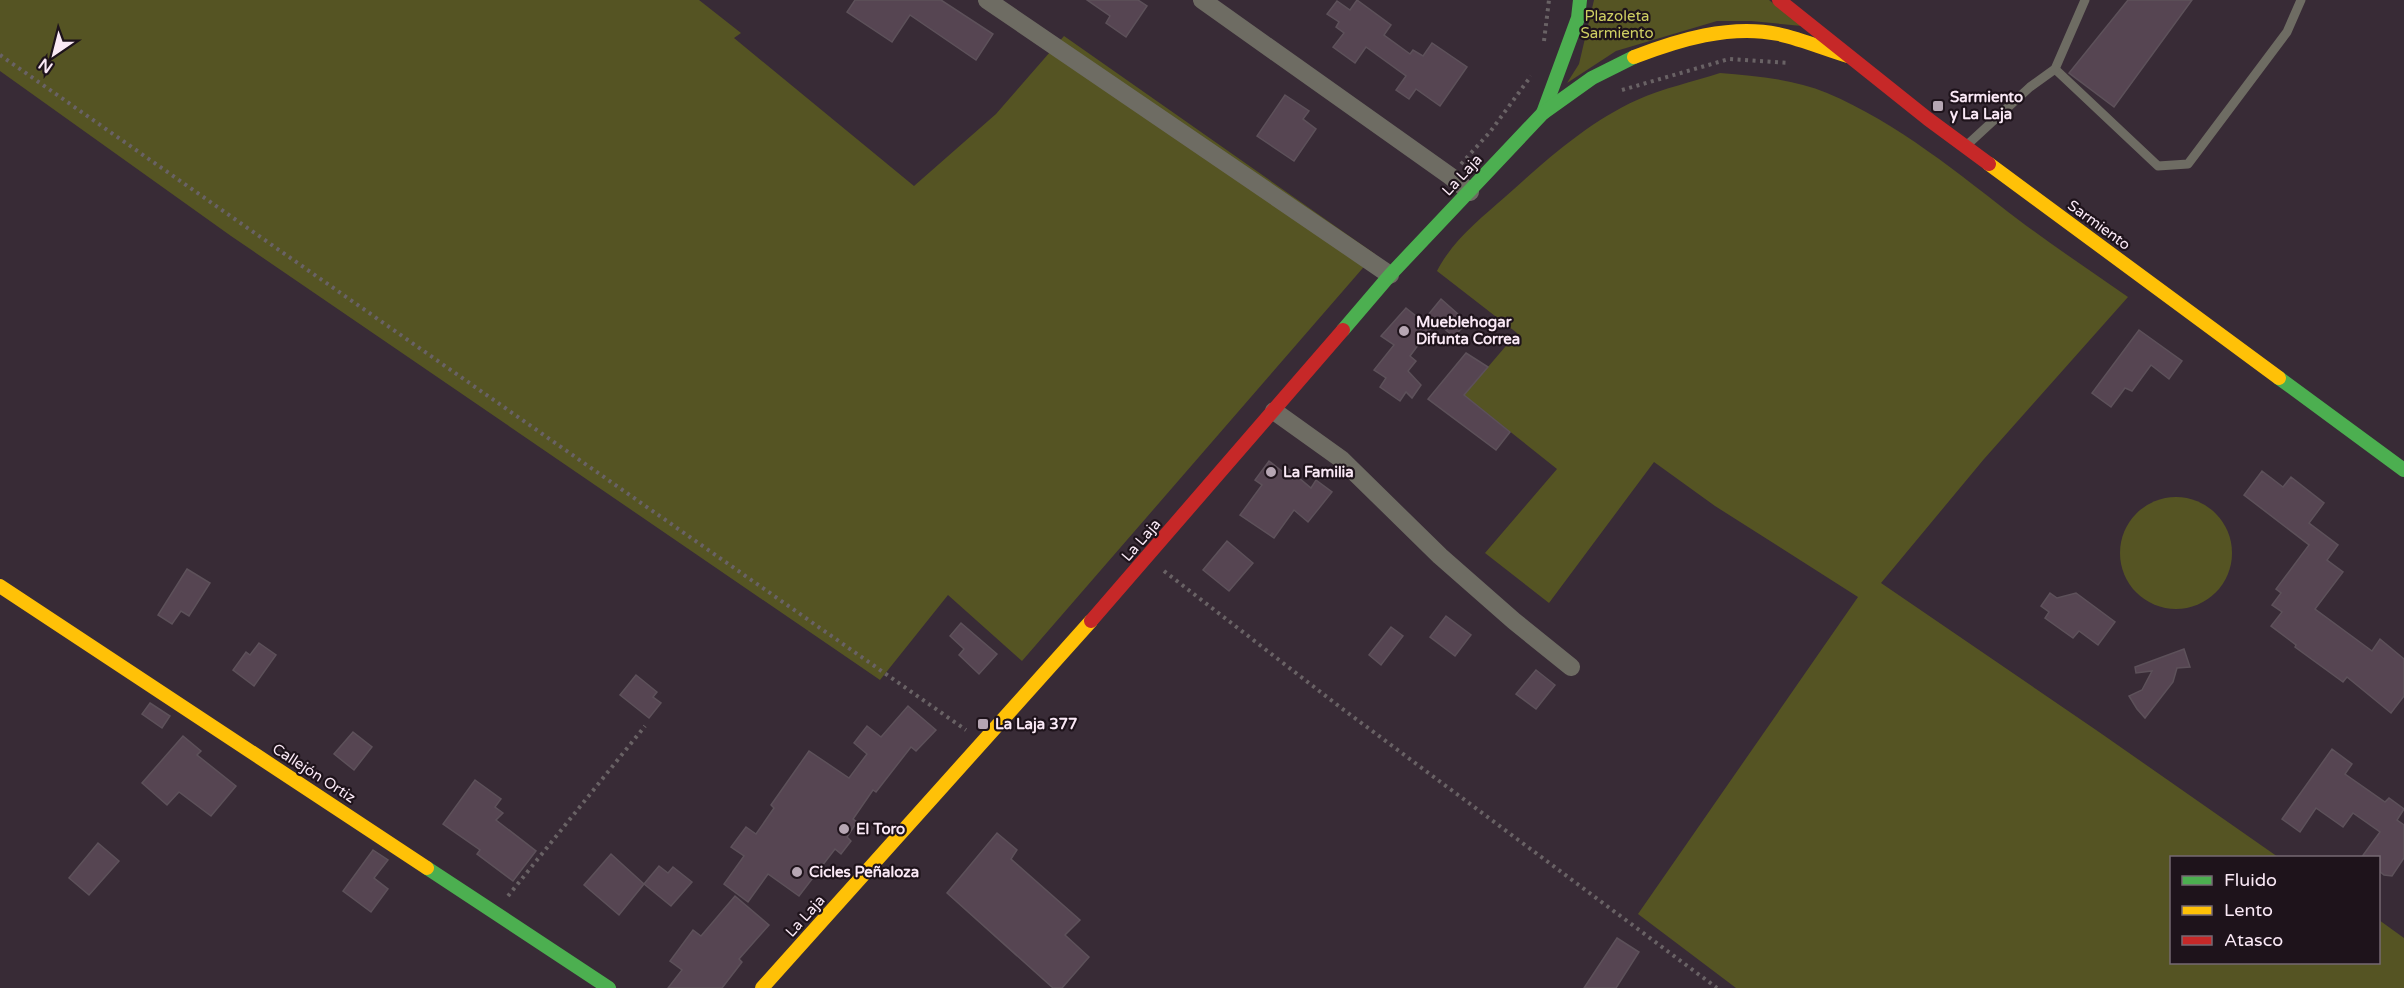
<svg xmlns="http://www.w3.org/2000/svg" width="2404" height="988" viewBox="0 0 2404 988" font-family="'Varela Round',sans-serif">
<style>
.green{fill:#555423}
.building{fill:#564552;stroke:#5d515a;stroke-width:1.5}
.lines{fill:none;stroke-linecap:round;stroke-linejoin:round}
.path{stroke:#696265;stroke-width:4;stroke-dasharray:3 4.5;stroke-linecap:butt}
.lane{stroke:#6e6c63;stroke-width:9}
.street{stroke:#6e6c63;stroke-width:18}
.fast{stroke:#4caf50;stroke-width:14}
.slow{stroke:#ffc107;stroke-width:14}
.jam{stroke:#c62828;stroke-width:14}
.poi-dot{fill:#b6a6b3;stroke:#1e131b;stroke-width:2}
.labels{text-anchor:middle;stroke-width:4.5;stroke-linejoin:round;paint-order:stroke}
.park-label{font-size:15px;fill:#cfcf62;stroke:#1e131b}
.poi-label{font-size:15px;font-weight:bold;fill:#fae9f6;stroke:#1e131b;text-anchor:start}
.street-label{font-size:15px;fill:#fae9f6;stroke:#1e131b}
</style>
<rect width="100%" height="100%" fill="#382b36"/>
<!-- green -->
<g class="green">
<path d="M0 0H699L741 33 734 38 914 186 996 114 1064 36 1375 254 1022 661 948 595 880 680 231 236 0 71Z"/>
<path d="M1594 0H1769L1802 26 1751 21H1717L1616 51 1567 83 1579 64Z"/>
<path d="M1720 73C1756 76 1794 79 1827 93 1898 123 1959 174 2020 221 2055 247 2092 272 2128 297L1984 459 1881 583 2099 732 2278 857 2172 858V962H2378L2379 920 2404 938V988H1736L1638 914 1858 597 1715 506 1654 462 1549 603 1485 553 1557 469 1464 395 1517 333 1437 271C1453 240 1480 219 1505 197 1545 161 1588 122 1637 100 1663 88 1693 82 1720 73Z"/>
<circle cx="2176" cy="553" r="56"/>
</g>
<!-- building -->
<g class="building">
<path d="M855 0H941L993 34 976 60 910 15 892 42 847 12Z"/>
<path d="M1087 0H1138L1147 6 1126 37 1106 23 1110 16Z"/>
<path d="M1357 0 1391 25 1384 35 1410 54 1413 50 1423 56 1432 43 1467 67 1440 106 1416 89 1409 99 1396 90 1406 76 1366 47 1355 63 1333 47 1344 33 1336 27 1339 22 1327 14 1337 1 1350 10Z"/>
<path d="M2128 0H2192L2114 107 2069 73Z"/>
<path d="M1285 95 1309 111 1303 119 1316 129 1294 161 1257 136Z"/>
<path d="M1441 299 1467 322 1454 337 1428 315Z"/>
<path d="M1406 308 1431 328 1410 356 1416 361 1408 371 1421 385 1412 398 1406 392 1400 401 1380 387 1386 378 1374 370 1394 345 1381 336Z"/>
<path d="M2139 330 2182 361 2169 379 2151 365 2132 391 2125 388 2111 407 2092 393Z"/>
<path d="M1466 353 1488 367 1464 395 1510 432 1496 450 1428 399Z"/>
<path d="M1269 461 1283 472 1286 467 1311 488 1316 480 1332 492 1308 522 1294 510 1274 538 1240 515 1262 485 1255 480Z"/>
<path d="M2262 471 2283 487 2291 477 2324 503 2309 523 2338 545 2327 560 2343 572 2315 609 2372 651 2380 639 2404 659V696L2391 713 2347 677 2343 682 2295 647 2296 645 2271 626 2282 612 2272 605 2281 593 2276 589 2309 545 2244 495Z"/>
<path d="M1227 541 1253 563 1229 591 1203 570Z"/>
<path d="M187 569 210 583 189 616 181 611 172 624 158 615Z"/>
<path d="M2050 593 2057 598 2076 593 2115 622 2098 645 2079 631 2073 638 2045 618 2049 612 2041 606Z"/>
<path d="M1446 616 1471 635 1455 656 1430 637Z"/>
<path d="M961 623 997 654 979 674 959 655 964 649 950 636Z"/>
<path d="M1391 627 1403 636 1381 665 1369 655Z"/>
<path d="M259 643 276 655 254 686 233 670 246 652 250 655Z"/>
<path d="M2184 649 2190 667 2177 668 2173 682 2145 718 2137 709 2129 696 2142 690 2152 671 2136 673 2135 667Z"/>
<path d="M1536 670 1555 685 1536 709 1516 694Z"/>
<path d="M636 675 657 692 653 697 661 703 649 718 620 695Z"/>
<path d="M150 703 170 716 162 728 142 714Z"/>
<path d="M908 706 936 730 916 751 911 747 876 792 873 790 853 819 857 822 847 837 851 841 841 854 835 849 799 896 768 874 748 902 724 884 744 856 731 847 746 827 756 834 774 808 771 805 809 751 849 778 867 754 854 743 867 726 881 737Z"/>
<path d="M353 732 372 747 354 770 334 754Z"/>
<path d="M183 736 201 751 197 755 236 786 211 816 179 792 167 805 142 783Z"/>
<path d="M2332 749 2352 764 2345 774 2385 802 2389 798 2404 809 2397 820 2404 825V858L2392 876 2384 875 2379 871V858H2361L2380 832 2353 813 2343 827 2316 808 2300 832 2282 819Z"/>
<path d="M475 780 501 799 495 807 503 813 496 820 536 851 513 881 477 854 480 850 443 824Z"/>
<path d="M997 833 1017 850 1011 859 1080 920 1065 935 1089 957 1062 988H1053L947 893Z"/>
<path d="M98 843 119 861 89 895 69 878Z"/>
<path d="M373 850 388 860 374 878 388 889 371 912 343 891Z"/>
<path d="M611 854 644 884 619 915 584 885Z"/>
<path d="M659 866 668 873 673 867 692 882 671 906 644 884Z"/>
<path d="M735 896 769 925 739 959 742 962 722 988H668L682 970 670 961 693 930 701 936Z"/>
<path d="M1617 938 1639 952 1616 988H1584Z"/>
</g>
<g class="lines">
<!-- path -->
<g class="path">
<path d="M1544 41 1549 0"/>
<path d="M0 55 966 730"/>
<path d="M1622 90 1729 59 1790 63"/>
<path d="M1461 164 1490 132 1531 76"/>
<path d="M1164 571 1340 707 1717 988"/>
<path d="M508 896 645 726"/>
</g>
<!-- lane -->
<g class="lane">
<path d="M2055 69 2158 166 2188 164 2287 32 2301 0"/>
<path d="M1967 145 2030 87 2055 69 2085 0"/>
</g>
<!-- street -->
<g class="street">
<path d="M987 0 1390 275"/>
<path d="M1202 0 1450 176 1470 192"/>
<path d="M1274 411 1341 459 1440 556 1514 621 1571 667"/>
</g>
<!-- fast -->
<g class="fast">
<path d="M1543 113 1578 18 1580 0"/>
<path d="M1343 330 1390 275 1543 113 1592 78 1634 57"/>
<path d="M2279 378 2404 470"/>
<path d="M427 868 609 988"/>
</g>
<!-- slow -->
<g class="slow">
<path d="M1634 57C1678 40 1730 24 1778 34 1801 39 1825 49 1848 56"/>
<path d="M1989 164 2279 378"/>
<path d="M0 586 427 868"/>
<path d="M762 988 1091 621"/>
</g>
<!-- jam -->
<g class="jam">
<path d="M1779 0 1928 119 1989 164"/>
<path d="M1091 621 1343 330"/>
</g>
</g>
<!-- markers -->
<g class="poi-dot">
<rect x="1932" y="100" width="12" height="12" rx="3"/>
<circle cx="1404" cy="331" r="6"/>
<circle cx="1271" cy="472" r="6"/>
<rect x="977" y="718" width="12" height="12" rx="3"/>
<circle cx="844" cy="829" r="6"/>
<circle cx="797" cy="872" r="6"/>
</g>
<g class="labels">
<!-- park labels -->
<g class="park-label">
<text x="1617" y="21">Plazoleta<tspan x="1617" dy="17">Sarmiento</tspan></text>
</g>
<!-- poi labels -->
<g class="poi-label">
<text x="1950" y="102">Sarmiento<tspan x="1950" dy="17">y La Laja</tspan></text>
<text x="1416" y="327">Mueblehogar<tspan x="1416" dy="17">Difunta Correa</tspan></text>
<text x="1283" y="477">La Familia</text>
<text x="995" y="729">La Laja 377</text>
<text x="856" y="834">El Toro</text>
<text x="809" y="877">Cicles Peñaloza</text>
</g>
<!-- street labels -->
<g class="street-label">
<text transform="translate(1462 175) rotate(-47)" y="5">La Laja</text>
<text transform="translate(2099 225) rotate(36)" y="5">Sarmiento</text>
<text transform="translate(1141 540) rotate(-49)" y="5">La Laja</text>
<text transform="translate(314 773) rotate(33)" y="5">Callejón Ortiz</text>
<text transform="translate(805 916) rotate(-48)" y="5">La Laja</text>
</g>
</g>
<!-- legend -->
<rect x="2170" y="856" width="210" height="108" fill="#1e131b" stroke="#766973" stroke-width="1.5"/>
<rect x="2182" y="876" width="30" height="9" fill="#4caf50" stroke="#766973" stroke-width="1.5"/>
<text x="2224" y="886" font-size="18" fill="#fae9f6">Fluido</text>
<rect x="2182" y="906" width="30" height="9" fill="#ffc107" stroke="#766973" stroke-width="1.5"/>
<text x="2224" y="916" font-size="18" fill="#fae9f6">Lento</text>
<rect x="2182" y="936" width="30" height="9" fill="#c62828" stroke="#766973" stroke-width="1.5"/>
<text x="2224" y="946" font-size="18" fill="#fae9f6">Atasco</text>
<!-- north arrow -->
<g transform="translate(54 54) rotate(215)" stroke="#1e131b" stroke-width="4.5" paint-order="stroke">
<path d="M0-4.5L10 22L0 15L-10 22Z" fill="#fae9f6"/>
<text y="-9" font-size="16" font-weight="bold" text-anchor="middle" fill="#fae9f6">N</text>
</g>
</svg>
